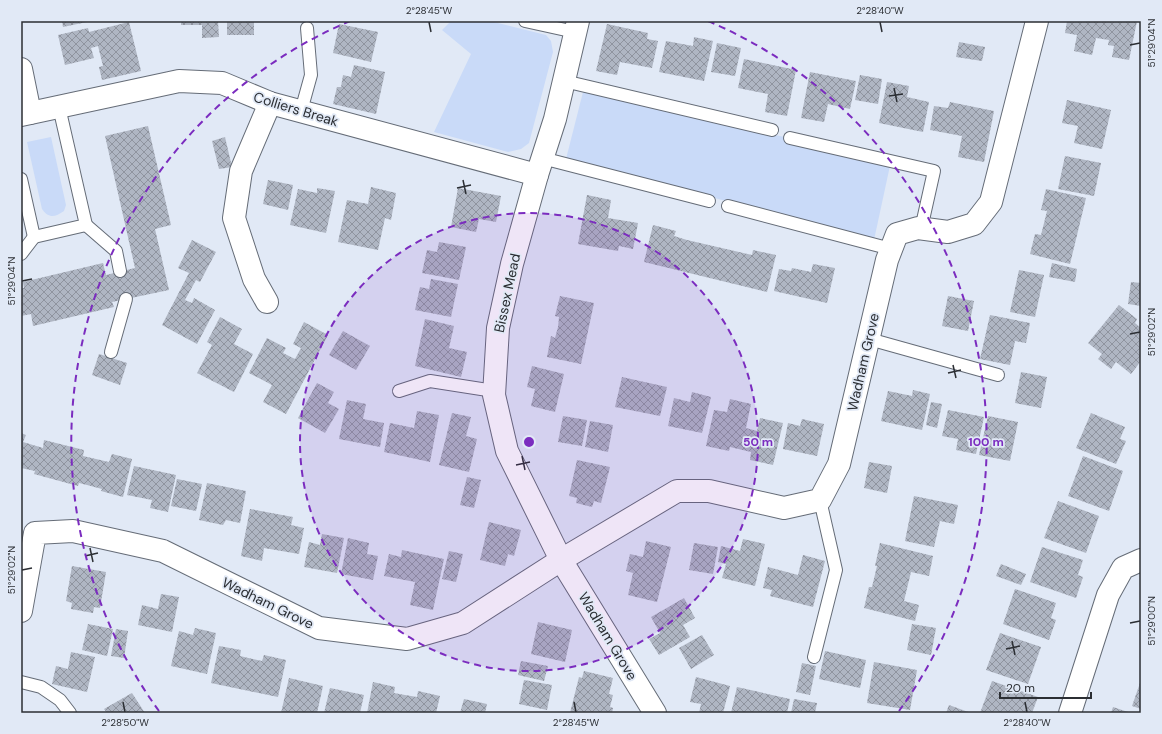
<svg xmlns="http://www.w3.org/2000/svg" width="1162" height="734" viewBox="0 0 1162 734" font-family="'DM Sans',sans-serif">
<style>
.grass{fill:#c9daf8}
.building{fill:url(#building-cross-hatch)}
.lines{fill:none;stroke-linecap:round;stroke-linejoin:round}
.lane-casing{stroke:#656c77;stroke-width:14}
.street-casing{stroke:#656c77;stroke-width:24}
.lane{stroke:#fff;stroke-width:12}
.street{stroke:#fff;stroke-width:22}
.ticks{fill:none;stroke:#2b2e33;stroke-width:1.5}
.ring{fill:none;stroke:#7b2cbf;stroke-width:2;stroke-dasharray:7 5}
.labels{text-anchor:middle;stroke-width:3.5;stroke-linejoin:round;paint-order:stroke}
.street-label{font-size:14px;fill:#2b2e33;stroke:#e1e9f6}
.centre{fill:#7b2cbf;stroke:#e1e9f6;stroke-width:2}
.ring-label{font-size:12px;text-anchor:middle;font-weight:bold;fill:#7b2cbf;stroke:#e1e9f6;stroke-width:3.5;stroke-linejoin:round;paint-order:stroke}
.neatline{fill:none;stroke:#2b2e33;stroke-width:1.5}
.ticks-label{font-size:10px;text-anchor:middle;fill:#2b2e33}
</style>
<defs>
<pattern id="building-cross-hatch" width="8" height="8" patternUnits="userSpaceOnUse"><rect width="8" height="8" fill="#afb6c3"/><path d="M0 0l8 8M0 8l8-8" fill="none" stroke="#8f949f"/></pattern>
</defs>
<rect width="100%" height="100%" fill="#e1e9f6"/>
<!-- grass -->
<g class="grass">
<path d="M451 21H490L546 35 551 41 553 52 529 143 521 149 508 152 434 132 471 54 442 30Z"/>
<path d="M583 92 891 161 874 240 566 159Z"/>
<path d="M51 137 66 205 64 211C55 217 49 219 42 209L27 142Z"/>
</g>
<!-- building -->
<g class="building">
<path d="M62 21H87V22L63 27Z"/>
<path d="M181 21H218L219 37 202 38V25H181Z"/>
<rect x="227" y="21" width="27" height="14"/>
<path d="M1067 21H1137L1129 60 1112 57 1114 46 1108 45 1109 40 1096 38 1092 55 1074 51 1077 35 1065 33Z"/>
<path d="M129 22 141 71 102 80 99 67 103 66 98 46 91 48 94 58 65 65 58 35 88 28 89 32Z"/>
<path d="M339 24 378 32 371 62 333 53Z"/>
<path d="M607 24 648 33 647 39 658 41 652 68 620 62 617 75 596 71Z"/>
<path d="M694 37 713 41 704 81 659 72 666 41 693 46Z"/>
<path d="M959 42 985 47 982 61 956 57Z"/>
<path d="M717 43 741 48 735 76 711 72Z"/>
<path d="M744 59 796 70 787 116 765 112 768 94 738 88Z"/>
<path d="M354 65 385 72 376 114 333 104 337 87H341L343 75 351 77Z"/>
<path d="M810 72 856 81 850 109 828 104 824 122 801 118Z"/>
<path d="M860 75 882 79 878 104 855 100Z"/>
<path d="M887 82 909 86 907 97 929 102 923 132 879 123Z"/>
<path d="M1067 100 1111 110 1102 149 1074 143 1078 126 1062 123Z"/>
<path d="M950 102 994 111 984 162 958 157 962 136 930 130 934 106 948 108Z"/>
<path d="M148 126 171 225 155 229 169 290 112 302 114 307 33 326 31 314 21 316V288H24L23 282 103 263 106 275 135 268 105 136Z"/>
<path d="M225 137 232 167 219 169 212 141Z"/>
<path d="M1065 156 1101 163 1094 196 1058 189Z"/>
<path d="M268 180 293 185 288 210 263 204Z"/>
<path d="M371 187 396 193 391 220 385 218 378 250 338 242 347 200 368 204Z"/>
<path d="M317 188 335 191 326 233 290 225 298 189 317 193Z"/>
<path d="M458 188 501 196 496 222 479 219 476 232 451 227Z"/>
<path d="M1046 189 1086 198 1070 264 1030 254 1035 234 1041 235 1047 211 1041 210Z"/>
<path d="M587 195 611 200 608 218 638 223 633 249 619 246 618 251 578 244Z"/>
<path d="M653 225 676 231 674 236 687 240 752 255 753 250 776 255 767 292 644 262Z"/>
<path d="M192 240 216 252 200 282 196 280 185 300 192 303 194 298 215 310 197 344 162 325 189 273 178 268Z"/>
<path d="M439 242 466 247 459 280 422 273 427 250 437 252Z"/>
<path d="M1052 263 1077 269 1075 282 1049 277Z"/>
<path d="M813 264 835 268 827 303 774 291 779 269 791 271 792 268 811 272Z"/>
<path d="M1019 270 1044 275 1035 317 1010 312Z"/>
<path d="M431 279 458 284 451 317 415 310 420 287 429 289Z"/>
<path d="M1131 282 1141 283V306L1128 304Z"/>
<path d="M560 296 594 303 581 364 547 357 551 336 555 338 558 327 559 317 555 316Z"/>
<path d="M948 296 974 301 968 331 942 326Z"/>
<path d="M1119 305 1137 319 1135 323 1141 328V361L1131 374 1116 362 1111 369 1098 359 1102 354 1088 343Z"/>
<path d="M990 315 1030 323 1026 343 1015 341 1010 365 980 359Z"/>
<path d="M220 317 242 329 234 344 253 354 234 392 197 373 212 345 207 342Z"/>
<path d="M425 319 454 326 449 348 467 352 461 377 415 366Z"/>
<path d="M304 322 328 335 286 414 263 402 272 385 249 373 267 338 286 348 283 353 295 359 301 348 293 344Z"/>
<path d="M343 331 370 346 356 370 329 355Z"/>
<path d="M99 354 127 363 120 385 92 375Z"/>
<path d="M532 366 564 374 555 412 531 406 535 389 527 387Z"/>
<path d="M1021 372 1047 377 1041 408 1015 403Z"/>
<path d="M622 377 667 387 660 416 615 407Z"/>
<path d="M317 383 334 392 328 403 339 409 325 433 298 418Z"/>
<path d="M913 390 930 394 922 430 881 421 888 391 912 396Z"/>
<path d="M692 392 711 397 702 433 668 426 674 398 690 402Z"/>
<path d="M730 399 751 404 746 428 757 431 760 418 783 423 773 465 750 460 751 452 730 447 729 451 706 446 714 410 727 412Z"/>
<path d="M347 400 366 404 363 419 384 423 380 447 339 439Z"/>
<path d="M931 402 942 404 937 428 926 425Z"/>
<path d="M948 410 984 417 976 454 956 450 958 439 942 436Z"/>
<path d="M417 411 439 415 430 462 384 452 390 423 414 428Z"/>
<path d="M452 413 471 417 466 436 477 439 469 472 439 465Z"/>
<path d="M1091 413 1125 427 1120 439 1126 441 1116 464 1076 448Z"/>
<path d="M563 416 587 420 582 446 558 442Z"/>
<path d="M988 416 1018 422 1010 461 979 455Z"/>
<path d="M802 419 824 424 817 456 783 449 788 423 800 426Z"/>
<path d="M590 421 613 425 608 452 585 447Z"/>
<path d="M21 433 26 435 23 442 43 448 44 440 84 450 83 456 109 462 112 454 132 459 123 497 101 491 102 489 87 485 79 483 78 486 34 474 35 471 21 468Z"/>
<path d="M1083 456 1123 471 1109 511 1068 496Z"/>
<path d="M577 460 610 467 601 503 594 501 592 507 576 503 577 498 569 496Z"/>
<path d="M869 462 892 466 887 493 864 488Z"/>
<path d="M134 466 176 475 168 512 150 508 152 500 127 495Z"/>
<path d="M467 477 481 480 474 508 460 505Z"/>
<path d="M177 479 202 484 196 511 171 506Z"/>
<path d="M207 483 246 491 240 523 226 520 223 525 199 520Z"/>
<path d="M914 496 958 505 954 524 940 521 934 547 905 541Z"/>
<path d="M1058 501 1099 516 1086 553 1044 538Z"/>
<path d="M250 509 293 517 291 525 304 528 299 554 264 548 262 561 241 556Z"/>
<path d="M489 522 521 530 514 556 508 554 505 566 480 560Z"/>
<path d="M322 534 344 538 337 573 304 567 309 542 320 545Z"/>
<path d="M348 538 369 543 367 554 378 556 373 580 341 574Z"/>
<path d="M743 539 765 544 755 586 722 578 726 564 718 562 721 546 740 551Z"/>
<path d="M646 541 671 547 657 602 628 595 633 573 626 571 630 554 643 557Z"/>
<path d="M694 543 718 547 713 574 689 570Z"/>
<path d="M880 543 933 556 929 576 911 572 904 601 919 605 915 621 864 608 869 587H872L877 566H875Z"/>
<path d="M1042 547 1083 560 1078 575 1083 577 1076 598 1030 582Z"/>
<path d="M402 550 444 559 433 610 410 605 415 582 384 576 389 554 401 557Z"/>
<path d="M449 551 463 554 456 582 442 579Z"/>
<path d="M803 555 825 561 813 607 770 596 772 590 763 588 768 567 798 575Z"/>
<path d="M1001 564 1026 574 1021 585 996 576Z"/>
<path d="M72 566 106 572 100 608 94 607 93 613 71 609 72 603 66 601Z"/>
<path d="M1015 589 1056 603 1051 618 1056 620 1049 640 1003 624Z"/>
<path d="M161 594 179 597 172 632 138 625 142 605 158 609Z"/>
<path d="M684 598 695 618 683 625 690 637 659 655 649 639 660 633 651 617Z"/>
<path d="M538 622 572 630 565 662 531 654Z"/>
<path d="M88 624 113 629 107 656 82 650Z"/>
<path d="M912 624 936 628 931 655 907 650Z"/>
<path d="M195 628 216 633 207 674 171 666 179 631 193 635Z"/>
<path d="M116 629 128 631 124 658 111 656Z"/>
<path d="M1000 633 1041 647 1028 684 986 670Z"/>
<path d="M702 635 714 655 691 669 679 648Z"/>
<path d="M219 646 241 650 240 656 262 661 264 655 286 660 278 697 211 683Z"/>
<path d="M825 651 866 660 860 688 819 679Z"/>
<path d="M71 652 95 657 87 692 52 684 56 666 68 669Z"/>
<path d="M521 661 548 666 544 681 518 675Z"/>
<path d="M874 662 917 670 910 710 867 703Z"/>
<path d="M802 663 816 666 810 695 796 692Z"/>
<path d="M584 671 613 678 609 694 613 695 610 707 613 708 612 713H570L579 677 582 678Z"/>
<path d="M696 677 730 686 723 713H699L701 704 690 702Z"/>
<path d="M289 678 323 686 317 713H281Z"/>
<path d="M524 680 552 685 547 710 519 704Z"/>
<path d="M992 681 1038 697 1032 713H980Z"/>
<path d="M373 682 395 687 394 693 405 695 417 697 418 691 440 696 436 713H367Z"/>
<path d="M1140 683H1141V709L1132 706Z"/>
<path d="M737 687 790 699 787 713H731Z"/>
<path d="M330 688 364 695 360 713H324Z"/>
<path d="M132 693 145 713H107L104 709Z"/>
<path d="M464 699 487 704 485 713H460Z"/>
<path d="M794 699 817 703 815 713H791Z"/>
<path d="M949 705 971 713H946Z"/>
<path d="M1113 707 1131 713H1111Z"/>
</g>
<g class="lines">
<!-- lane casing -->
<g class="lane-casing">
<g id="lane">
<path d="M525 21 575 32"/>
<path d="M564 81 772 130"/>
<path d="M301 111 311 75 307 28"/>
<path d="M790 138 934 171 921 229"/>
<path d="M542 158 709 201"/>
<path d="M21 179 34 237 86 225 59 107"/>
<path d="M728 206 891 249"/>
<path d="M86 225 116 251 120 271"/>
<path d="M21 254 34 237"/>
<path d="M869 339 998 375"/>
<path d="M111 352 126 299"/>
<path d="M399 391 430 381 494 391"/>
<path d="M814 657 836 570 820 500"/>
<path d="M21 682 41 687 60 700 70 713"/>
</g>
</g>
<!-- street casing -->
<g class="street-casing">
<g id="street">
<path d="M578 21 555 119 537 175 512 264 498 328 494 395 507 451 561 560 655 713"/>
<path d="M21 69 30 113"/>
<path d="M21 115 179 81 222 83 270 103 537 175"/>
<path d="M267 302 254 279 234 218 241 171 270 103"/>
<path d="M21 611 35 533 73 531 163 551 319 628 407 639 463 623 561 560 677 491H709L784 508 820 500 839 464 887 260 897 234 918 228 948 232 974 224 991 202 1037 21"/>
<path d="M1070 713 1108 595 1123 568 1141 560"/>
</g>
</g>
<!-- lane -->
<use href="#lane" class="lane"/>
<!-- street -->
<use href="#street" class="street"/>
</g>
<!-- ticks -->
<path class="ticks" d="M429 22 431 32M880 22 882 32M1130 45 1140 43M894 88 897 102M889 96 903 94M463 180 466 194M457 188 471 185M22 281 32 279M1130 334 1140 332M953 365 956 378M948 373 961 370M522 456 525 470M516 465 530 462M90 548 93 562M85 556 98 553M22 570 32 568M1130 623 1140 621M1012 641 1015 655M1006 649 1020 646M123 702 125 712M574 702 576 712M1025 702 1027 712"/>
<!-- distance rings -->
<circle cx="529" cy="442" r="229" fill="#7b2cbf" fill-opacity=".12"/>
<g class="ring">
<circle cx="529" cy="442" r="229"/>
<path d="M159 711A457 457 0 0 1 350 21M708 21A457 457 0 0 1 899 711"/>
</g>
<g class="labels">
<!-- street labels -->
<g class="street-label">
<text transform="translate(296 109) rotate(17)" y="5">Colliers Break</text>
<text transform="translate(507 293) rotate(-78)" y="5">Bissex Mead</text>
<text transform="translate(863 362) rotate(-77)" y="5">Wadham Grove</text>
<text transform="translate(268 603) rotate(26)" y="5">Wadham Grove</text>
<text transform="translate(608 636) rotate(59)" y="5">Wadham Grove</text>
</g>
</g>
<circle cx="529" cy="442" r="6" class="centre"/>
<g class="ring-label">
<text x="758" y="446">50 m</text>
<text x="986" y="446">100 m</text>
</g>
<!-- border -->
<rect width="1162" height="734" fill="none" stroke="#e1e9f6" stroke-width="44"/>
<!-- scale -->
<path d="M1000 692v6h91v-6" fill="none" stroke="#2b2e33" stroke-width="2"/>
<text x="1006" y="692" font-size="12" fill="#2b2e33" stroke="#e1e9f6" stroke-width="3" paint-order="stroke">20 m</text>
<rect x="22" y="22" width="1118" height="690" class="neatline"/>
<g class="ticks-label">
<text x="429" y="14">2°28'45"W</text>
<text x="880" y="14">2°28'40"W</text>
<text transform="translate(1151 43) rotate(-90)" y="4">51°29'04"N</text>
<text transform="translate(11 281) rotate(-90)" y="4">51°29'04"N</text>
<text transform="translate(1151 332) rotate(-90)" y="4">51°29'02"N</text>
<text transform="translate(11 570) rotate(-90)" y="4">51°29'02"N</text>
<text transform="translate(1151 621) rotate(-90)" y="4">51°29'00"N</text>
<text x="125" y="726">2°28'50"W</text>
<text x="576" y="726">2°28'45"W</text>
<text x="1027" y="726">2°28'40"W</text>
</g>
</svg>
